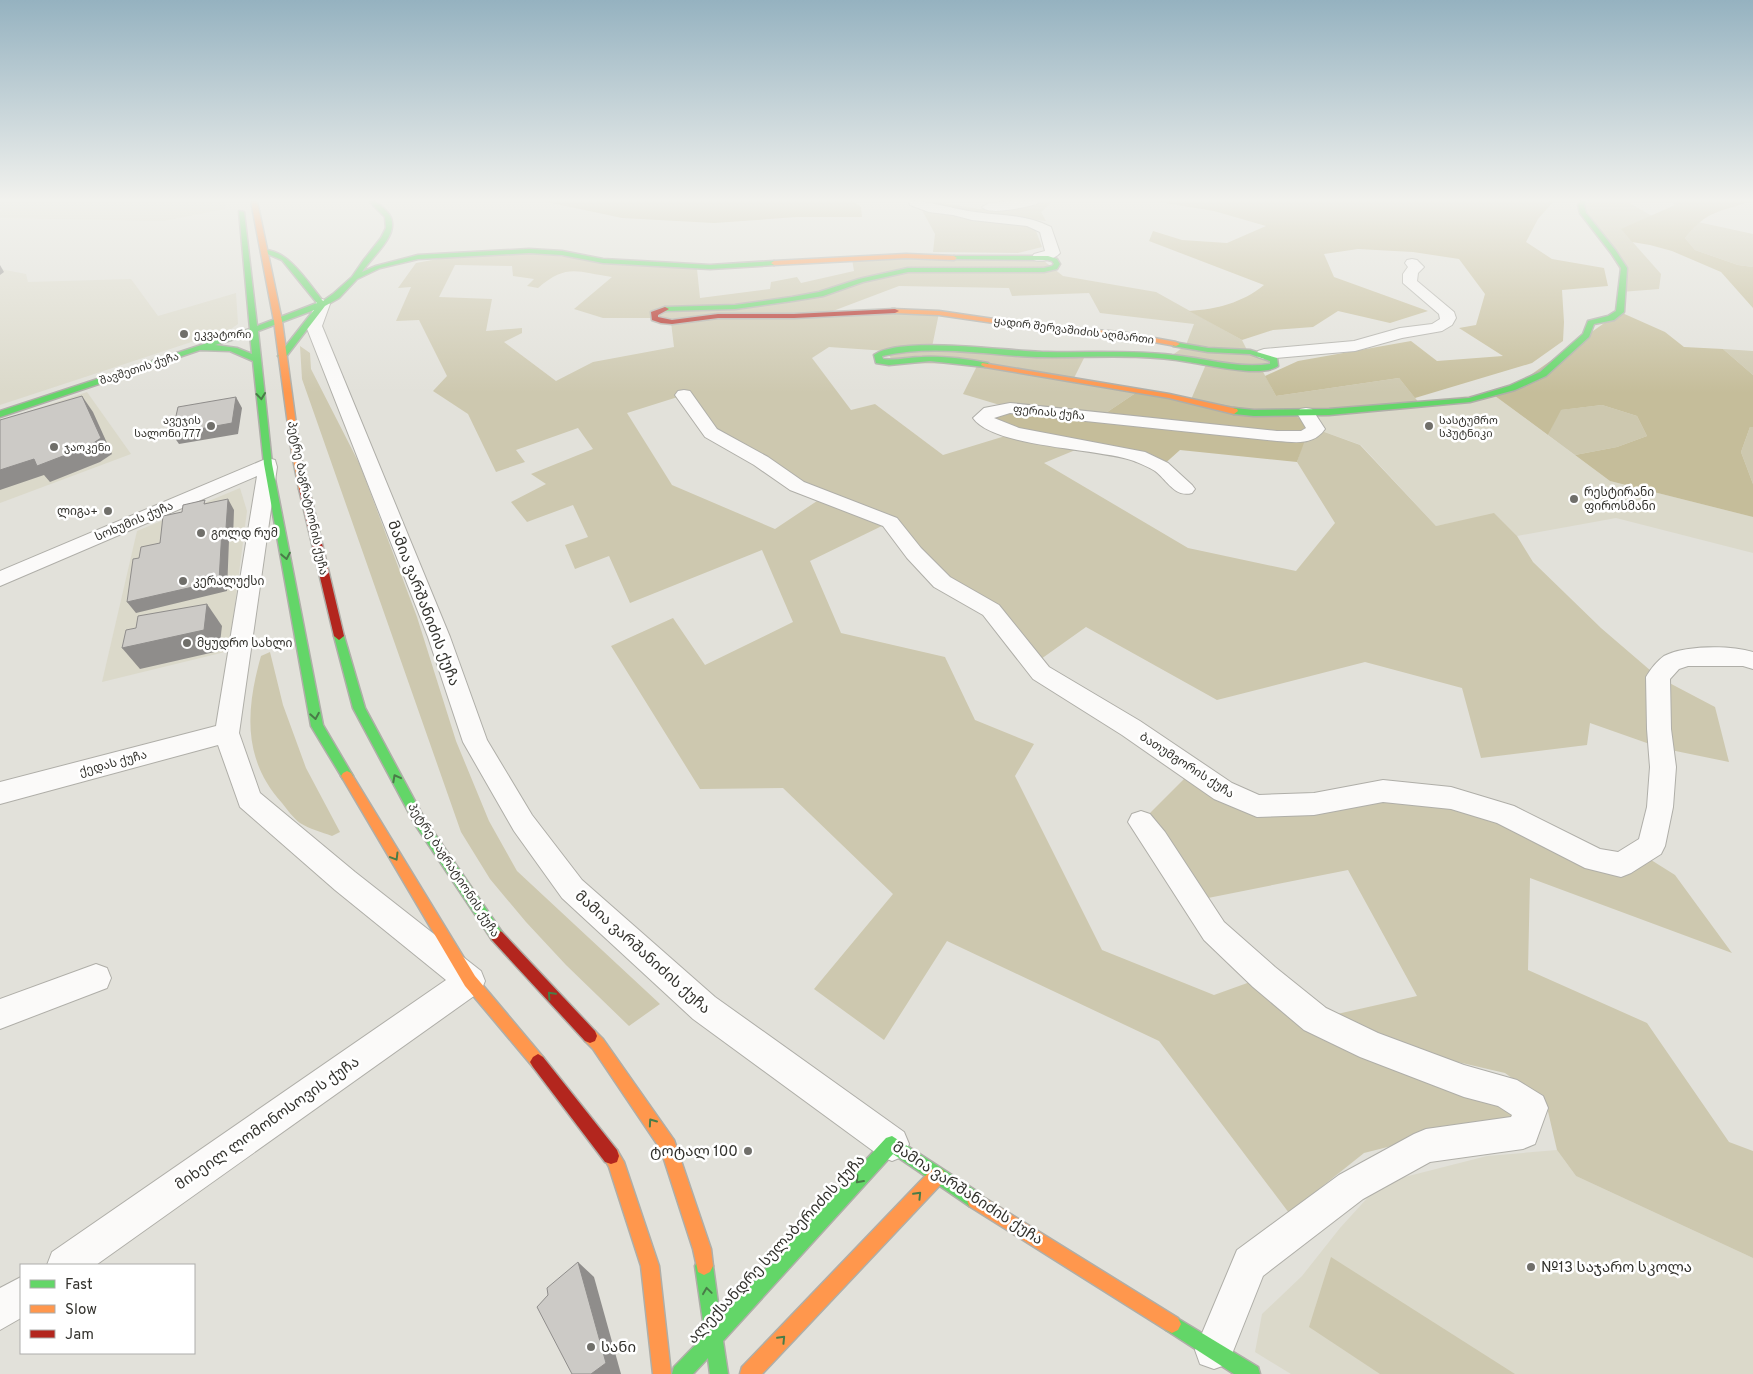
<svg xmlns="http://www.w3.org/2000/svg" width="1753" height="1374" viewBox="0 0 1753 1374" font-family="Overpass,'Noto Sans Georgian',sans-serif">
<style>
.built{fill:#dbd9ca}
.green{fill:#cdc8af;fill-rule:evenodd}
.forest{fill:#c5bd9a}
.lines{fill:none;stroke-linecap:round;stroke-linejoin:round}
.street-casing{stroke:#afaea8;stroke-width:2}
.fast-casing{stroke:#afaea8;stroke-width:3}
.slow-casing{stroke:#afaea8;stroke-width:3}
.jam-casing{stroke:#afaea8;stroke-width:3}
.street{fill:#fbfaf9;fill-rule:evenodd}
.fast{fill:#63d668;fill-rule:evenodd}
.slow{fill:#ff974d;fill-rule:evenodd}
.jam{fill:#b3261e;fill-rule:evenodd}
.shaded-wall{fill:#8f8d8b}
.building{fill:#cccac6;stroke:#8f8d8b}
.oneway{stroke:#497c48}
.poi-dot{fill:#706f6a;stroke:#fff;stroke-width:2}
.labels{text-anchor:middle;stroke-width:5;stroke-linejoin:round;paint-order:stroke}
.far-street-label{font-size:11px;fill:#33322d;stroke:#fff}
.far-poi-label{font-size:11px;fill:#33322d;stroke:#fff;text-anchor:start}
.poi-label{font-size:12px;fill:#33322d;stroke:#fff;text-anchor:start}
.street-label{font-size:12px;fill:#33322d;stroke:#fff}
.near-street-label{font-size:15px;fill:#33322d;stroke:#fff}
.near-poi-label{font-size:15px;fill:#33322d;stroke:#fff;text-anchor:start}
</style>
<rect width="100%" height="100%" fill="#e2e1da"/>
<!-- built -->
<g class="built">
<path d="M0 201H226L225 209 164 221 0 218V211L3 209H0Z"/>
<path d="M0 269 26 274 28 282 131 279 158 316 236 293 238 324 231 329 0 405Z"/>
<path d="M87 392 131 454 0 503V421Z"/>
<path d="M1491 393 1610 481 1753 517V553L1616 518 1517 536 1494 514 1436 526 1361 445 1316 429 1312 421 1329 412Z"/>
<path d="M240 488 247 511 229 651 102 682 137 531Z"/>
<path d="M1557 1150 1576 1176 1753 1258V1374H1291L1255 1352 1262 1314 1302 1276 1340 1228 1381 1183 1487 1156Z"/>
</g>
<!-- green -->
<g class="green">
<path d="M1046 201H1053L1041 212 1046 221 981 214 931 203 936 202 979 209 1015 207Z"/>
<path d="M1584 201H1626L1652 216 1622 230 1661 274 1659 289 1621 292 1623 275 1581 205Z"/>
<path d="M922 210 939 211 961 218 985 222 1025 224 1036 231 1042 247 1018 253 933 252 935 234Z"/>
<path d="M1698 222 1753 234V267L1738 265 1695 250 1685 238Z"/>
<path d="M525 253 697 269 700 298 770 289 771 282 797 277 801 283 854 271 852 259 1039 257 1063 276 1156 292 1242 340 1247 350 1274 360 1261 368 1276 396 1399 378 1420 404 1286 414 1190 402 1207 362 1170 357 1186 345 1194 324 1100 313 1089 293 1012 296 1009 288 899 286 825 314 939 313 932 347 1086 354 1074 378 1137 392 1100 417 1010 408 963 394 978 364 893 363 887 351 829 347 812 358 851 410 875 404 943 455 1015 433 1085 446 1044 463 1188 548 1296 571 1335 523 1297 462 1305 437 1316 429 1360 445 1436 526 1494 513 1517 536 1533 562 1601 628 1658 677 1715 707 1729 762 1661 748 1590 723 1587 745 1481 758 1462 688 1365 662 1217 700 1086 627 1034 664 991 610 942 582 890 522 810 561 841 633 945 657 975 720 1034 744 1015 776 1102 950 1214 995 1264 977 1315 1019 1417 996 1348 870 1193 901 1141 822 1193 770 1257 806 1451 798 1595 860 1640 853 1675 875 1732 953 1530 878 1528 970 1647 1023 1729 1142 1753 1151V1258L1576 1176 1557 1150 1546 1103 1505 1073 1462 1063 1374 1047 1505 1099 1516 1121 1427 1137 1364 1153 1289 1213 1159 1041 947 941 884 1040 814 989 893 894 783 788 700 789 611 646 673 618 705 665 793 622 762 550 630 603 609 556 575 569 565 545 588 537 573 505 527 522 511 502 546 484 531 474 593 449 578 428 516 450 525 462 496 472 468 414 433 391 447 376 419 320 396 321 411 287 398 288 416 263 454 256ZM455 265 512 266 513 276 534 279 527 286 538 288C567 263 577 272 612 277L574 309 603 318H655L671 322 674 347 593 362 556 381 504 342 522 333V328L486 331 492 299 439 297ZM684 395 711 433 823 497 775 529 672 485 627 413Z"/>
<path d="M300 346 310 353 311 369 360 465 417 617 456 741 489 821 517 871 660 1004 629 1026 566 965 526 922 490 879 461 832 302 379Z"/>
<path d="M1723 349 1753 351V375Z"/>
<path d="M1602 405 1637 416 1647 436 1617 447 1575 455 1548 435 1560 410Z"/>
<path d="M1750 427H1753V484L1741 452Z"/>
<path d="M270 652 283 705 306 768 340 832 332 836C322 832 309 829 300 823 293 818 287 809 282 803 242 759 246 709 261 656Z"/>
<path d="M1331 1257 1515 1374H1380L1309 1327Z"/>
</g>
<!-- forest -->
<g class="forest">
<path d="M542 201H853L861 207 862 217H797L714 223 622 218Z"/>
<path d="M1153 201H1554L1538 219 1526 242 1552 259 1604 268 1608 286 1562 290 1564 322 1563 341 1532 363 1415 398 1399 378 1276 396 1265 376 1298 361 1411 341 1437 361 1503 356 1459 328 1476 325 1485 294 1459 259 1413 252 1358 249 1324 254 1334 277 1428 311 1390 323 1338 311 1313 327 1273 330 1242 340 1189 311C1217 309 1242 303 1264 285L1149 241 1153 231 1182 240 1227 243 1266 226 1214 211Z"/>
<path d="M1669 201H1751C1719 213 1708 209 1685 238L1695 250 1738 265 1753 267V308L1721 272 1672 251 1650 245 1632 242 1621 229 1675 205Z"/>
<path d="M1620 312 1665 332 1684 347 1723 349 1753 375V427H1750L1741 452 1753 484V517L1610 481 1575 455 1617 447 1647 436 1637 416 1602 405 1561 410 1548 435 1491 393 1512 388Z"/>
<path d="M1137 392 1286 414 1312 421 1297 462 1180 450 1161 467 993 425 990 412 1010 408 1100 417Z"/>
</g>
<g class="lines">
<!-- street casing -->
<g class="street-casing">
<g id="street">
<path d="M909 201C931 201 953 209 975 212 1003 216 1025 214 1051 227L1060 253C1055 259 1042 262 1034 260L1032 257 1034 254 1045 251 1040 232 1027 226 972 220 953 215 929 212 910 205Z"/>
<path d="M1014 201H1039L1037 204C1025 207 990 216 982 207L989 203Z"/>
<path d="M1412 259 1417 260 1424 267 1418 273 1417 281 1454 312 1456 318 1452 325 1442 331 1402 338 1355 351 1264 359 1258 357 1256 354 1258 351 1264 349 1354 341 1400 328 1432 324 1440 319 1439 314 1403 283V274L1408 267 1405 263 1407 260Z"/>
<path d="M322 299 327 301 330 304 322 326 450 637 487 740 532 815 582 880 715 997 904 1132 909 1144 904 1156 892 1161 880 1156 693 1019 562 898 514 831 463 742 428 637 306 326 317 301Z"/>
<path d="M684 390 690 391 717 429 768 457 804 482 897 518 921 548 950 577 999 605 1049 667 1140 721 1232 783 1259 795 1314 793 1383 780 1451 787 1514 806 1600 849 1618 852 1639 839 1647 807 1650 767 1647 729 1646 677C1650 670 1657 661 1664 656 1685 645 1731 645 1753 652V669L1743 666H1688L1679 669 1670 679 1671 729 1676 767 1673 807 1665 846 1661 854 1631 873 1621 877 1585 868 1497 823 1451 809 1383 802 1314 815 1257 817 1214 799 1122 735 1033 679 983 615 934 587 907 558 883 526 790 490 754 465 705 437 675 395 678 391Z"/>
<path d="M1010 403 1277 431H1301L1306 428 1297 413 1300 409 1306 408 1312 409 1325 429C1313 446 1295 442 1277 441L1010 413 994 418 1019 428 1145 452 1168 463 1192 485 1195 489 1192 493C1175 498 1167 480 1155 471 1149 467 1141 464 1134 461 1099 448 994 448 973 418L984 408Z"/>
<path d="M268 458 275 460 277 467 239 733 260 793 355 872 481 971 485 981 481 991 96 1265H47L52 1252 446 980 335 890 240 807 218 745 0 804V782L216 726 257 476 0 586V571Z"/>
<path d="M1141 811 1150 814 1165 832 1224 922 1275 967 1326 1008 1378 1033 1464 1065 1517 1080 1543 1096 1548 1108 1535 1144 1523 1149 1430 1162 1363 1199 1263 1276 1228 1364 1214 1369 1200 1364 1195 1350 1237 1250 1339 1175 1414 1134 1426 1129 1511 1117 1512 1115 1498 1106 1464 1097 1360 1057 1304 1030 1253 987 1204 940 1128 822 1132 814Z"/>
<path d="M96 964 107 968 111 978 107 988 0 1029V999Z"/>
<path d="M21 1277V1318L0 1330V1288Z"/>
</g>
</g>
<!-- fast casing -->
<g class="fast-casing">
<g id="fast">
<path d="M369 201H375C380 205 389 212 391 218 398 237 371 257 362 272L376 266 418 255 529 249 562 251 603 259 710 265 774 261 777 263 774 265 710 269 603 263 562 255 529 253 418 259 380 268 357 279 339 298 325 306 285 358 278 356 314 310 258 331 272 464 323 725 353 776 351 779 347 781 343 779 311 726 264 464 253 361 230 351 200 350 0 417V411L250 329 239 211 244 212 257 326 317 303 282 260 263 252V250C287 248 309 284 323 301L333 294 352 277 363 261 381 238 386 228 385 217ZM250 334 252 354 237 348 215 345Z"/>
<path d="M1581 201H1587L1584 205 1586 213 1616 251 1627 268 1624 312 1614 320 1594 324 1589 337 1546 376 1515 390 1470 402 1329 415 1254 416 1234 414 1230 411 1234 408 1254 410 1329 409 1469 398 1509 386 1540 372 1583 334 1588 321 1608 316 1616 311 1621 268 1611 253 1580 213 1578 205Z"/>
<path d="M954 256H1048L1057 259 1060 264 1057 269 1044 272H908L863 282 823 296 792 301 735 309 665 311 661 309 665 307 735 305 792 297 819 292 859 279 908 268H1044L1052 266 1054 264 1052 261 1048 260 952 259V257Z"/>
<path d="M1173 342 1208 348 1250 350 1277 358 1278 366C1262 378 1208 365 1189 362 1139 353 1087 358 1037 357 985 355 934 344 882 356L883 359C896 361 908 357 922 357 943 356 967 359 988 363L989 365 985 367 930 361 889 365 876 363 874 355C901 335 1010 352 1047 352 1089 353 1131 350 1172 355 1205 358 1237 369 1270 364V361L1250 354 1208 352 1173 346Z"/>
<path d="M339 632 344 636 365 708 424 818 502 932 504 936 502 940 497 942 492 940 416 826 353 708 334 636Z"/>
<path d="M892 1136 981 1194 983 1200 981 1206 975 1208 969 1206 893 1154 723 1341 728 1374H710L708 1358 693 1374H672L674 1367 705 1335 695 1266 698 1260 704 1257 710 1260 713 1266 720 1318 886 1138Z"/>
<path d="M1172 1315 1258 1367 1260 1374H1234L1166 1330 1163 1324 1166 1318Z"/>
</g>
</g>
<!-- slow casing -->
<g class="slow-casing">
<g id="slow">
<path d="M251 201H257L282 321 300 454 309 489 304 492 299 489 292 454 274 321Z"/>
<path d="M906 254 954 256 957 258 954 260 906 258 774 265 771 263 774 261Z"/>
<path d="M892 309 939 311 1042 326 1121 332 1176 342 1180 344 1176 346 1121 336 1042 330 939 315 895 313 891 311Z"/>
<path d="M982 363 1169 394 1237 409 1238 411 1234 414 1169 398 985 367 981 365Z"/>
<path d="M347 771 351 773 475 976 543 1057 546 1062 543 1067 538 1070 533 1067 465 986 343 779 341 776 343 773Z"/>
<path d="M590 1029 595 1031 603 1039 674 1140 711 1249 713 1266 710 1272 704 1275 698 1272 693 1249 661 1150 593 1049 585 1041 583 1036 585 1031Z"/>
<path d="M611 1148 617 1150 624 1162 659 1266 671 1374H653L641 1266 609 1167 603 1156 605 1150Z"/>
<path d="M937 1168 943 1170 945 1176 943 1182 762 1374H740L742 1367 931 1170Z"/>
<path d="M975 1192 1178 1318 1181 1324 1178 1330 1172 1333 1166 1330 969 1206 967 1200 969 1194Z"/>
</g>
</g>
<!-- jam casing -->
<g class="jam-casing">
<g id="jam">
<path d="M665 307 669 309 658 315V317L672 320 718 314H794L895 309 899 311 895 313 794 318H718L672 324 661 323 652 320 651 312Z"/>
<path d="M304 486 309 489 344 636 339 640 334 636 299 489Z"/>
<path d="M497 930 502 932 595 1031 597 1036 595 1041 590 1043 585 1041 492 940 490 936 492 932Z"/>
<path d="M538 1054 543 1057 617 1150 619 1156 617 1162 611 1164 605 1162 533 1067 530 1062 533 1057Z"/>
</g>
</g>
<!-- street -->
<use href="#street" class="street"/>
<!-- fast -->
<use href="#fast" class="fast"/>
<!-- slow -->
<use href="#slow" class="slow"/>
<!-- jam -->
<use href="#jam" class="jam"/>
</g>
<!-- shaded-wall -->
<g class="shaded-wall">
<path d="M0 265 4 272 0 275Z"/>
<path d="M82 396 93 412 112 454 100 462 50 482 44 475 0 490V470Z"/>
<path d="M236 397 242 408 238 434 179 444 172 434Z"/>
<path d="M228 499 234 510 233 539 229 540 227 591 136 613 127 602 222 529Z"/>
<path d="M207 604 222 626 219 651 140 669 122 648Z"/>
<path d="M578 1262 594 1277 621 1374H591Z"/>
</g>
<!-- building -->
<g class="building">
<path d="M82 396 101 438 89 446 37 466 34 459 0 470V420Z"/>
<path d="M236 397 232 423 172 434 178 407Z"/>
<path d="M228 499 226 528 222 529 219 581 127 602 133 559 139 558 141 547 160 543 163 516 182 512 183 505 205 500 204 504Z"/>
<path d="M207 604 204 630 122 648 126 630 136 628 138 616Z"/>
<path d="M578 1262 606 1363 591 1374H572L537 1307 548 1295 547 1288Z"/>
</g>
<!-- one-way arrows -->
<defs><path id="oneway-chevron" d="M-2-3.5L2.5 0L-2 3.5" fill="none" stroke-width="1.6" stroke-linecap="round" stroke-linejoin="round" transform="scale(1.25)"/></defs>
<g class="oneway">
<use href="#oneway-chevron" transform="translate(261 396) rotate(84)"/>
<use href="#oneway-chevron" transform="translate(286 556) rotate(79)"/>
<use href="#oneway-chevron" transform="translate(315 716) rotate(80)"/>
<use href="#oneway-chevron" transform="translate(396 778) rotate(-118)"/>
<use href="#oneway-chevron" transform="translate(395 857) rotate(59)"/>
<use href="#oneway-chevron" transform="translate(551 995) rotate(-133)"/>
<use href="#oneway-chevron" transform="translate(652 1122) rotate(-125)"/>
<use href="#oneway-chevron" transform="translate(859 1180) rotate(132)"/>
<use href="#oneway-chevron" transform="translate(918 1195) rotate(-46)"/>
<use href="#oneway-chevron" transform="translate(707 1291) rotate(-98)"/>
<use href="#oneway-chevron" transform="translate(782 1339) rotate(-46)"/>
</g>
<!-- sky -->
<linearGradient id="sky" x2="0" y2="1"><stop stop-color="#95b2c0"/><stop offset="0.51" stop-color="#f2f2ee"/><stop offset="1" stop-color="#f2f2ee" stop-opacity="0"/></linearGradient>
<rect width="1753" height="393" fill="url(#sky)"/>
<!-- markers -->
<g class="poi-dot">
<circle cx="184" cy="334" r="5"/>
<circle cx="211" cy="426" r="5"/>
<circle cx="1429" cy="426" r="5"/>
<circle cx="54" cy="447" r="5"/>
<circle cx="1574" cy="499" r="5"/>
<circle cx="108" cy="511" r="5"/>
<circle cx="201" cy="533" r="5"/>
<circle cx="183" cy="581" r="5"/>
<circle cx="187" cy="643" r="5"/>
<circle cx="748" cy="1151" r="5"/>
<circle cx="1531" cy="1267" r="5"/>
<circle cx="591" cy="1347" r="5"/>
</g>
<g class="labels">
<!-- far-street labels -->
<g class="far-street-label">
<text transform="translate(1074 330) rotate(7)" y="4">ყადირ შერვაშიძის აღმართი</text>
<text transform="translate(139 368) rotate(-18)" y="4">შავშეთის ქუჩა</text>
<text transform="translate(1049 412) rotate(6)" y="4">ფერიას ქუჩა</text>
</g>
<!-- far-poi labels -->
<g class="far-poi-label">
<text x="194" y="338">ეკვატორი</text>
<text x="201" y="424" text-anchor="end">ავეჯის<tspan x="201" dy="13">სალონი 777</tspan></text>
<text x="1439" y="424">სასტუმრო<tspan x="1439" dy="13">სპუტნიკი</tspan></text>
<text x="64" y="451">ჯაოკენი</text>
</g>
<!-- poi labels -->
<g class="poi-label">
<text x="1584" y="496">რესტირანი<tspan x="1584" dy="14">ფიროსმანი</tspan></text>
<text x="98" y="515" text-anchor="end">ლიგა+</text>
<text x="211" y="537">გოლდ რუმ</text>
<text x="193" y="585">კერალუქსი</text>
<text x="197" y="647">მყუდრო სახლი</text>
</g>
<!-- street labels -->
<g class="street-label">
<text transform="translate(308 498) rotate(78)" y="4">პეტრე ბაგრატიონის ქუჩა</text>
<text transform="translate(134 521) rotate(-23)" y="4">სოხუმის ქუჩა</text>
<text transform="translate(113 763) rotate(-15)" y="4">ქედას ქუჩა</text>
<text transform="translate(1187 765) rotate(33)" y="4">ბათუმგორის ქუჩა</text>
<text transform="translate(454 870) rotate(57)" y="4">პეტრე ბაგრატიონის ქუჩა</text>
</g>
<!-- near-street labels -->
<g class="near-street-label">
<text transform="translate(424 603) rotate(69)" y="5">მამია ვარშანიძის ქუჩა</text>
<text transform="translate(643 952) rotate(42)" y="5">მამია ვარშანიძის ქუჩა</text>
<text transform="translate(267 1123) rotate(-35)" y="5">მიხეილ ლომონოსოვის ქუჩა</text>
<text transform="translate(968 1193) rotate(33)" y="5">მამია ვარშანიძის ქუჩა</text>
<text transform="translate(776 1249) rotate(-47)" y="5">ალექსანდრე სულაბერიძის ქუჩა</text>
</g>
<!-- near-poi labels -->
<g class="near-poi-label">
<text x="738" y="1156" text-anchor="end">ტოტალ 100</text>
<text x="1541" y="1272">№13 საჯარო სკოლა</text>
<text x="601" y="1352">სანი</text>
</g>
</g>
<!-- legend -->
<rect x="20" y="1264" width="175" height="90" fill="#ffffff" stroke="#adadab"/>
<rect x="30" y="1280" width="25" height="8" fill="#63d668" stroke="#adadab"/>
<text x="65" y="1289" font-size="15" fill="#33322d">Fast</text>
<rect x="30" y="1305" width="25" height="8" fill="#ff974d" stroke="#adadab"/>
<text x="65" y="1314" font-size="15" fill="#33322d">Slow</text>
<rect x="30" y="1330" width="25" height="8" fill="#b3261e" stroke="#adadab"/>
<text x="65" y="1339" font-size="15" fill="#33322d">Jam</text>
</svg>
